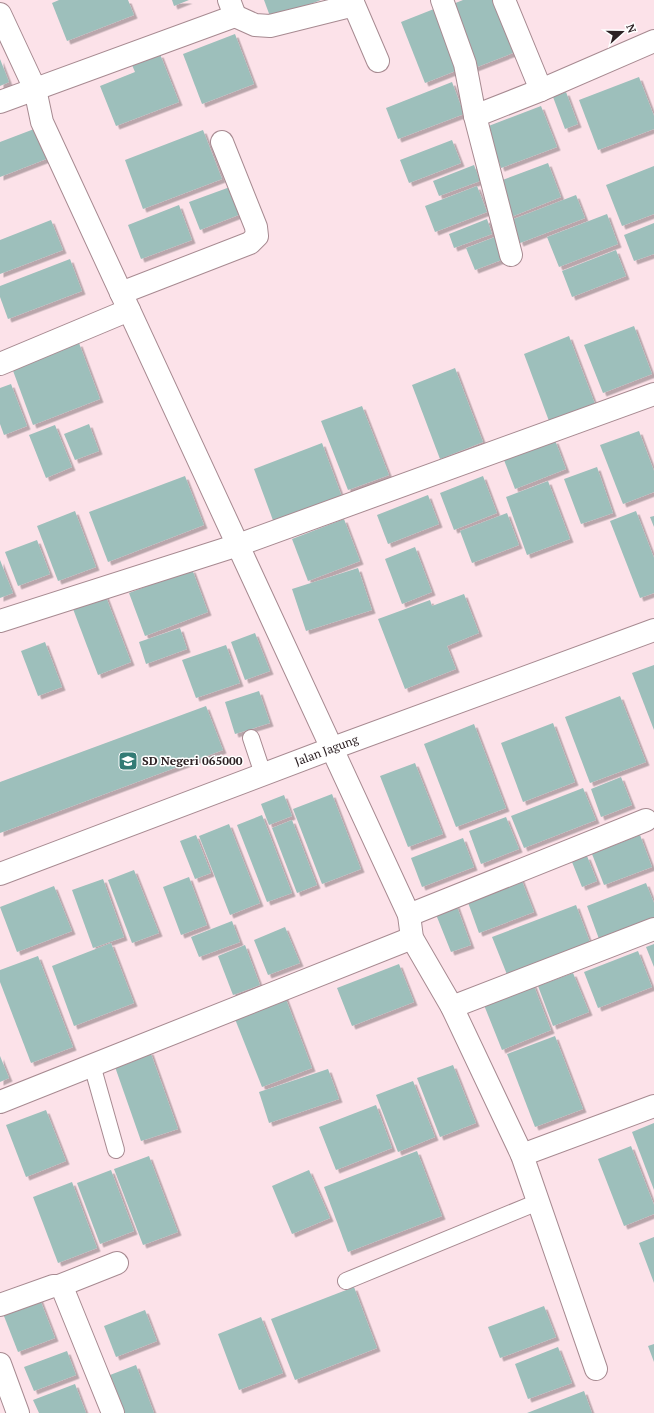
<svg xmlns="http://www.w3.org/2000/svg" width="654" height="1413" viewBox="0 0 654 1413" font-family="'PT Serif',serif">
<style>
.building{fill:#9dbfbb;filter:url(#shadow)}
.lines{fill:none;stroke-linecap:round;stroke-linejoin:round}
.service-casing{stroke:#a78a91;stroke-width:18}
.minor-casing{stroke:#a78a91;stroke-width:24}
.service{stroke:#fff;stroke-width:16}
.minor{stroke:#fff;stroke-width:22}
.labels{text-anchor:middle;stroke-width:3;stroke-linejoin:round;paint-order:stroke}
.street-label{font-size:12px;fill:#2d2124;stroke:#fff}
.poi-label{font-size:12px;font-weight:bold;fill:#2d2124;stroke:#fff;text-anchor:start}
</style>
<defs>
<filter id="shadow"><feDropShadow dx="3.5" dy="3.5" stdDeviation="0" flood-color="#0004"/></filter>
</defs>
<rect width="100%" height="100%" fill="#fce2e9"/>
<!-- building -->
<g class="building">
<path d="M59 0H128L134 15 67 41 52 3Z"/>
<path d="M172 0H189L174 6Z"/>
<path d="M264 0H321L271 19Z"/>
<path d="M463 0H499L518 51 472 69 448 6Z"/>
<path d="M439 7 463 68 425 83 401 22Z"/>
<path d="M235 34 254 84 202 104 183 54Z"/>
<path d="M160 54 179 102 116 126 100 86 135 72 132 65Z"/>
<path d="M0 59 9 82 0 86Z"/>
<path d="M639 77 654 116V129L598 150 579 100Z"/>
<path d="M452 82 464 114 398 139 386 108Z"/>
<path d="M566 92 578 124 565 129 553 97Z"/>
<path d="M541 106 557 147 501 168 486 127Z"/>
<path d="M42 126 54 156 0 177V142Z"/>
<path d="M203 130 222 179 143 209 125 160Z"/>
<path d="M452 140 461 163 409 183 400 160Z"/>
<path d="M548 163 561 197 511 217 497 182Z"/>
<path d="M474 165 480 181 439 196 433 181Z"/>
<path d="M654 166V214L622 226 606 185Z"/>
<path d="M477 186 487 212 435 232 425 206Z"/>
<path d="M230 187 241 214 200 230 189 202Z"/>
<path d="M576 195 585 218 520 243 511 220Z"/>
<path d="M179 205 192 240 141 259 128 225Z"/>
<path d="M607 214 618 244 559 267 547 237Z"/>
<path d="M487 219 492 234 454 248 449 234Z"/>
<path d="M51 220 63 250 0 274V240Z"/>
<path d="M654 223V254L634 261 624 235Z"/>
<path d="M495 237 504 259 475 270 466 248Z"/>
<path d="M616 250 626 276 572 297 562 271Z"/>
<path d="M70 259 82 291 8 319 0 297V286Z"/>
<path d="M634 326 652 374 603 393 584 345Z"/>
<path d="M569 336 595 404 549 421 524 354Z"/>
<path d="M79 343 100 399 33 425 12 368Z"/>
<path d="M455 368 483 442 440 459 412 385Z"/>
<path d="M11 384 27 426 4 435 0 424V388Z"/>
<path d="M362 406 389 475 348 490 321 421Z"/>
<path d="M89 424 99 451 75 460 64 434Z"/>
<path d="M55 425 72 467 46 478 29 435Z"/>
<path d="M639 431 654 471V492L623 504 600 445Z"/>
<path d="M555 440 566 469 515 489 504 460Z"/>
<path d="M322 443 342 497 274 523 254 469Z"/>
<path d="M597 467 613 513 581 524 564 479Z"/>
<path d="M185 476 204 525 108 562 89 512Z"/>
<path d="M483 476 497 513 454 530 440 493Z"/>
<path d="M548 481 570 539 527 555 506 497Z"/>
<path d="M428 495 439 524 388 544 377 515Z"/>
<path d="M75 511 96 567 58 581 37 526Z"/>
<path d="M636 511 654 558V593L640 598 610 521Z"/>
<path d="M507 513 519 545 472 563 460 531Z"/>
<path d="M654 516V527L650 517Z"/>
<path d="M344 519 360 561 308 581 292 539Z"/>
<path d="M37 540 50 574 18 586 5 552Z"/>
<path d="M415 547 432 592 402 604 385 559Z"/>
<path d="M0 560 13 593 0 598Z"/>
<path d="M358 568 372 610 306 631 292 589Z"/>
<path d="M192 569 208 612 145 636 129 593Z"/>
<path d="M103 589 131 662 98 675 70 601Z"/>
<path d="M464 594 479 633 447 646 456 669 405 689 378 619 430 600 432 606Z"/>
<path d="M180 628 187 649 146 664 139 642Z"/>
<path d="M255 633 270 671 245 680 231 642Z"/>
<path d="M45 642 62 687 38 696 21 651Z"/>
<path d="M226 645 240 683 196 698 182 660Z"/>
<path d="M654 665V730L632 673Z"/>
<path d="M259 691 270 723 235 734 225 702Z"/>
<path d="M620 696 646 762 590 783 565 717Z"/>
<path d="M206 706 223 750 0 833V782Z"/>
<path d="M553 723 575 782 523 802 501 743Z"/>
<path d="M474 724 506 808 456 827 424 744Z"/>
<path d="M415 763 443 834 408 847 380 776Z"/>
<path d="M621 777 632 805 601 817 591 789Z"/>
<path d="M583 788 596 820 524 848 511 816Z"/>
<path d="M332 794 361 869 322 884 293 809Z"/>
<path d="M284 795 292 816 269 825 261 804Z"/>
<path d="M262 815 292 893 267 902 237 825Z"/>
<path d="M506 817 519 849 481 864 469 831Z"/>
<path d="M292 820 317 885 297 893 272 828Z"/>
<path d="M229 824 260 903 230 915 199 836Z"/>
<path d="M196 835 211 873 195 879 180 841Z"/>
<path d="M640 835 652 867 604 885 592 854Z"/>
<path d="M463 838 474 867 422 887 411 858Z"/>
<path d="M587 856 597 881 582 887 572 862Z"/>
<path d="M134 870 159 933 132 943 108 880Z"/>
<path d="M520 876 534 912 479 933 466 897Z"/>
<path d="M189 877 207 925 181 935 163 887Z"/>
<path d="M103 879 124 937 93 948 72 890Z"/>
<path d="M646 883 654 903V918L599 939 587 906Z"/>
<path d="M54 886 72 931 17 952 0 907Z"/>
<path d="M456 904 471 945 451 952 435 912Z"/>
<path d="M576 905 591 945 508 977 492 937Z"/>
<path d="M232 921 240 942 199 957 191 937Z"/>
<path d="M285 927 300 963 268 975 254 940Z"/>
<path d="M111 943 134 1003 74 1026 52 966Z"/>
<path d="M654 944V967L646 947Z"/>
<path d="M245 945 260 985 233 995 218 956Z"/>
<path d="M638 951 652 987 598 1008 584 972Z"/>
<path d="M38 956 73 1047 31 1063 0 982V970Z"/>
<path d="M399 964 414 1002 352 1026 337 988Z"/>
<path d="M573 973 589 1012 553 1026 538 986Z"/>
<path d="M532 981 551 1030 502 1050 482 1000Z"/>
<path d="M284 994 312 1068 262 1087 233 1014Z"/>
<path d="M555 1036 583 1109 535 1127 507 1054Z"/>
<path d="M150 1051 178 1129 141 1141 114 1064Z"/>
<path d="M0 1056 9 1078 0 1082Z"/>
<path d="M453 1065 476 1123 440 1137 417 1078Z"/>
<path d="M328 1069 339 1099 269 1123 259 1092Z"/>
<path d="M413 1081 435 1137 398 1152 376 1095Z"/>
<path d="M376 1105 392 1148 336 1170 319 1127Z"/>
<path d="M46 1110 66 1161 26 1177 6 1125Z"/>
<path d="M654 1123V1190L632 1132Z"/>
<path d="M631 1146 654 1205V1214L624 1226 598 1159Z"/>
<path d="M417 1151 442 1216 348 1252 324 1187Z"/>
<path d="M149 1156 178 1232 143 1245 114 1169Z"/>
<path d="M111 1170 134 1231 100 1244 77 1183Z"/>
<path d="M309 1170 330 1218 292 1234 272 1186Z"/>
<path d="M72 1182 97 1248 58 1263 33 1197Z"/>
<path d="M654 1237V1283L639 1243Z"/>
<path d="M354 1287 377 1348 295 1380 271 1319Z"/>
<path d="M39 1297 55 1338 18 1352 2 1311Z"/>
<path d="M544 1306 556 1337 500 1358 488 1327Z"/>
<path d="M145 1310 157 1341 116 1357 104 1326Z"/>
<path d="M261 1317 283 1373 239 1390 218 1334Z"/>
<path d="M654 1344V1362L648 1346Z"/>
<path d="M558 1347 572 1383 528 1399 515 1364Z"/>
<path d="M67 1351 76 1375 34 1391 24 1367Z"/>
<path d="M136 1365 154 1413H125L110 1375Z"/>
<path d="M75 1384 86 1413H39L33 1400Z"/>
<path d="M584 1391 592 1413H527Z"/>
</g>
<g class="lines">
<!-- service casing -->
<g class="service-casing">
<g id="service">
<path d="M251 738 263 774"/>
<path d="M92 1065 116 1150"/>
<path d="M346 1281 538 1202"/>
</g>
</g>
<!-- minor casing -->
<g class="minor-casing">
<g id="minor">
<path d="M442 0 465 64 475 116 511 255"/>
<path d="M504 0 541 90"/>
<path d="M0 14 35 89 42 122 409 915 412 938 452 1007 522 1155 596 1369"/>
<path d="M235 16 255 25 270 26 354 5 378 61"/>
<path d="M0 102 235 16 229 0"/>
<path d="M475 116 541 90 654 41"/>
<path d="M121 293 250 243 257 236 256 227 222 142"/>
<path d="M0 364 129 310"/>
<path d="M0 621 238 545 654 394"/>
<path id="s1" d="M0 874 333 748 654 630"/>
<path d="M409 915 646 820"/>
<path d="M452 1007 654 929"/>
<path d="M0 1102 412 938"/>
<path d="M522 1155 654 1106"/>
<path d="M59 1286 117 1263"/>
<path d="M0 1305 53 1286H59L64 1292 113 1413"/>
<path d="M0 1364 18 1413"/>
</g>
</g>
<!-- service -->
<use href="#service" class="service"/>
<!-- minor -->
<use href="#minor" class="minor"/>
</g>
<!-- icons -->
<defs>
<g id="school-square" transform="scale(1)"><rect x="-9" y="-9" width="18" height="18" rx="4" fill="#337b75" stroke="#fff"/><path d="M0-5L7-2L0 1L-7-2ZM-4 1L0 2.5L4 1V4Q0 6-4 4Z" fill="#fff"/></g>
</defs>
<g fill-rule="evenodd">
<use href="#school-square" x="128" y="761"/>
</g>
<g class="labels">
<!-- street labels -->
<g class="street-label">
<text dy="4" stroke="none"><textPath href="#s1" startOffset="349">Jalan Jagung</textPath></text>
</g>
<!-- poi labels -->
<g class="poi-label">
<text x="142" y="765">SD Negeri 065000</text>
</g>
</g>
<!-- north arrow -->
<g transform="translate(622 32) rotate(69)" stroke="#ffffff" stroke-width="3" paint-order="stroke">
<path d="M0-3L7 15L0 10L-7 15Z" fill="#2d2124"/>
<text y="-6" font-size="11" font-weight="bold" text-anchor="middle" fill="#2d2124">N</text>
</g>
</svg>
